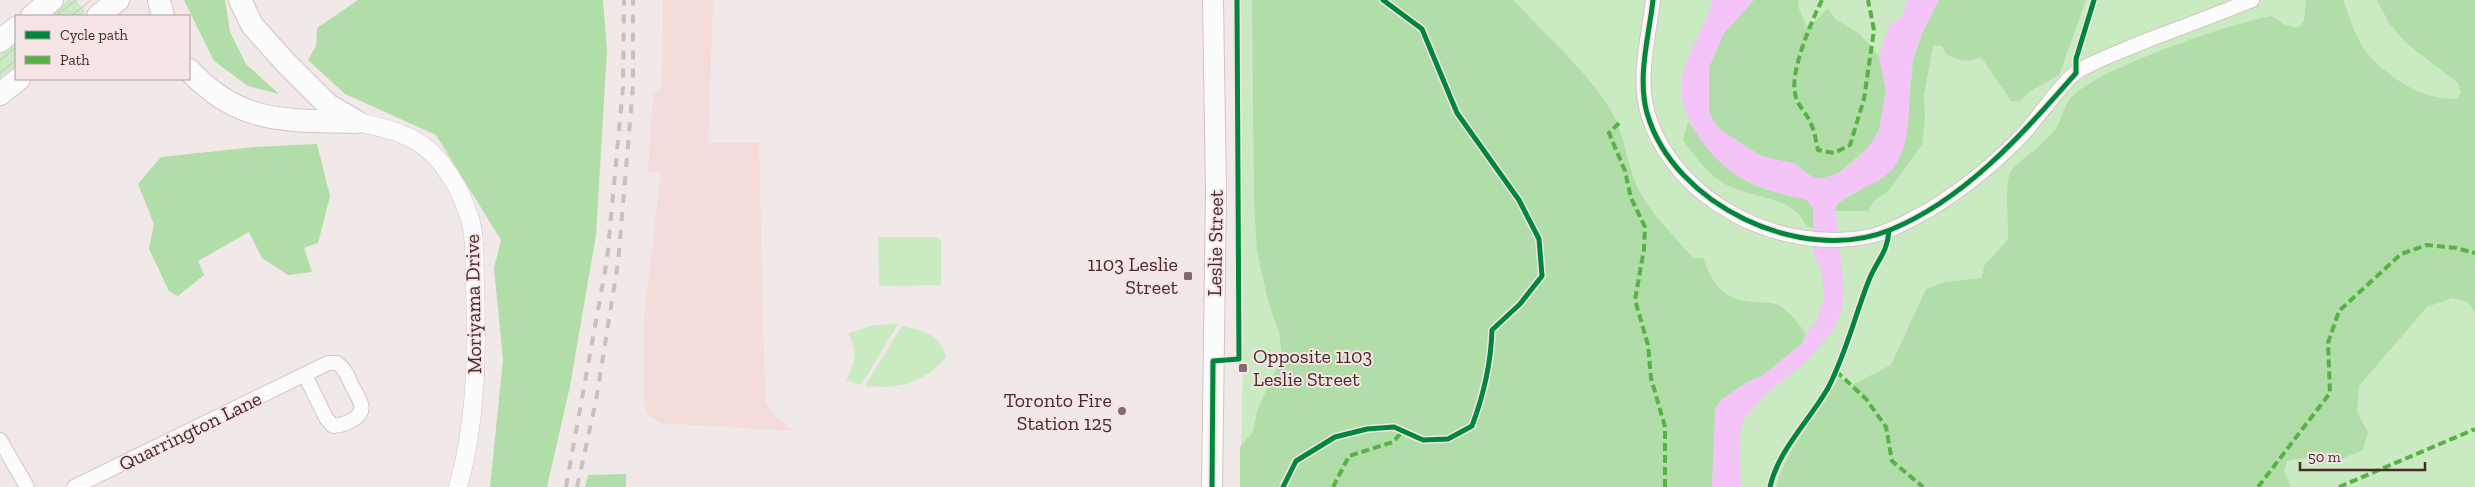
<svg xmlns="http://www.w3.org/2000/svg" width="2475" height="487" viewBox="0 0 2475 487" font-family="'Zilla Slab',serif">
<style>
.built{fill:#f4dcdb}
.green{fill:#caeac2}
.forest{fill:#b1dda8}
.water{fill:#f4c3f8}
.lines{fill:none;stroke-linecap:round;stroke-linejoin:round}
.minor-casing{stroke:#d4c3c2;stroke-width:16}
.tertiary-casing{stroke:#d4c3c2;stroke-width:19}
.secondary-casing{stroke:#d4c3c2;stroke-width:22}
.primary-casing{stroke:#d4c3c2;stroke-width:24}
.minor{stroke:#fdfcfc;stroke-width:14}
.tertiary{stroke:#fdfcfc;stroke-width:18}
.secondary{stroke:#fdfcfc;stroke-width:20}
.primary{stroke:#fdfcfc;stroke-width:22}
.tram{stroke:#c5c1c1;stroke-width:1}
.rail{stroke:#c5c1c1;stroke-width:4;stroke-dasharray:9 9;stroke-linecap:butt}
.quiet{stroke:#57b245;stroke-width:4;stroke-dasharray:8 4;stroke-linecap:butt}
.cycleway-casing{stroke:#f5e5e4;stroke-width:8}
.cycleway{stroke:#00873e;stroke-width:5}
.poi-dot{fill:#826c6b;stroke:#f5e5e4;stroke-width:2}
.labels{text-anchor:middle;stroke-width:4;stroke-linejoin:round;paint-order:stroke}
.street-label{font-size:20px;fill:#472928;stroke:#f5e5e4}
.poi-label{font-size:20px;fill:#472928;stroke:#f5e5e4;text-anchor:end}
</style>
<rect width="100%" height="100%" fill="#f1e8e8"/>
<!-- built -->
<path class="built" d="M663 0H713L708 143H759L765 401 774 415 793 431 661 423 649 416 644 404V317L661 173 648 172 653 94 662 88Z"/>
<!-- green -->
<g class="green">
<path d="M68 0H76L85 11 79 16H47Z"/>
<path d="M1240 0H2475V487H1240L1243 364Z"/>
<path d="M16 41V65L0 78V54Z"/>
<path d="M878 237H937L941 241V285L879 286Z"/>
<path d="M898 324 861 385 846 380C856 363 858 350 848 333L875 325Z"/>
<path d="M902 326C922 330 941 335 946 357 923 384 899 389 865 386Z"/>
</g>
<!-- forest -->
<g class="forest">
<path d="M184 0H225L230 32 246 64 279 94 248 86 214 61Z"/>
<path d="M358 0H603L607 50 596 235 570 386 547 487H490L503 360 494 268 501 240 436 135 345 94 308 60 316 46 317 28Z"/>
<path d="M1252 0H1513C1543 32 1592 76 1613 114 1624 135 1626 158 1634 179 1645 209 1673 234 1693 258H1703C1714 285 1721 299 1753 302 1760 303 1770 302 1776 304 1789 310 1798 323 1806 334L1802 344 1760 377 1747 382 1722 399 1715 430 1712 487H1240V447L1253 432 1257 411 1282 355 1279 332 1268 301 1257 251 1254 200Z"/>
<path d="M1754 0H1798L1799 9 1806 25H1811L1828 8 1835 19 1860 34 1879 56 1886 90 1879 130 1869 147 1837 174 1818 179 1807 174 1796 164 1761 156 1722 131 1716 125 1709 112V67L1724 33Z"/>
<path d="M1938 0H2086L2059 75 2029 92 2020 101H2011L1981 57C1967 63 1959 61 1946 54L1942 46 1933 45 1924 96 1925 119 1922 145 1889 190 1874 201 1868 211H1834L1838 203 1859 191 1903 147 1908 116 1913 60 1922 34Z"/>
<path d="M2306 0H2343C2349 15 2354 33 2363 47 2379 73 2427 104 2458 98L2461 93 2458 83 2406 43 2389 23 2377 0H2475V313L2468 302 2452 298 2427 307 2359 386 2357 412 2368 432 2363 450 2330 463 2310 457 2287 461 2284 471 2291 487H1776C1785 452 1821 408 1840 376L1848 387 1891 365 1926 289 1944 282 1982 278 1984 266 2008 239C2009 225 2004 181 2011 172 2019 160 2035 152 2044 141 2048 137 2053 132 2057 127 2062 118 2064 107 2070 99 2091 71 2234 22 2272 16L2285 25 2298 28 2304 21Z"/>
<path d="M1688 122C1704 141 1720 164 1741 178 1760 190 1785 195 1807 200L1813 208V228L1807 227C1795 198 1761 199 1736 189 1713 181 1697 159 1683 140Z"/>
<path d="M317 144 330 196 318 243 304 248 312 272 288 275 262 258 249 232 198 261 204 275 178 296 169 291 149 249 154 224 138 184 161 157 255 147Z"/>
<path d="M626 474V487H585L588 475Z"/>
</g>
<!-- water -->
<path class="water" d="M1713 0H1754L1724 33 1709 67V112L1716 125 1722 131 1761 156 1796 164 1807 174 1818 179 1837 174 1858 158 1869 147 1879 130 1886 90 1879 56 1889 26 1901 17 1908 0H1939C1929 19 1918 38 1913 60 1906 92 1914 130 1898 161 1885 187 1851 186 1835 207L1844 289 1841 313 1834 329 1807 361 1766 394 1745 417 1739 438 1741 487H1712L1715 408 1722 399 1747 382 1760 377 1802 344 1806 334 1817 320 1824 298 1822 274 1813 251V209L1807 200C1785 195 1762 189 1742 178 1711 162 1675 114 1682 78 1688 50 1705 27 1713 0Z"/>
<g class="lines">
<!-- minor casing -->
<g class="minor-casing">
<g id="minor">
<path d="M1653 0C1649 36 1637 78 1648 114 1675 203 1782 255 1871 236 1892 231 1910 220 1929 210 1963 189 1998 161 2025 132 2038 117 2064 80 2078 71 2100 58 2125 50 2148 40 2183 27 2217 14 2252 0"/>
<path d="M0 440 27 487"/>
<path d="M74 487 328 363H337C345 369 348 376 352 386 355 391 359 398 361 404 365 418 344 425 333 426L326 418 305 375"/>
</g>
</g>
<!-- tertiary casing -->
<g class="tertiary-casing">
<path id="tertiary" d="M357 122C384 128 412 133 433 154 450 171 463 196 470 219 476 239 474 263 475 284 477 352 477 420 458 487"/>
</g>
<!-- secondary casing -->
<g class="secondary-casing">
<path id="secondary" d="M1212 487 1216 192 1213 0"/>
</g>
<!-- primary casing -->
<g class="primary-casing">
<g id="primary">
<path d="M159 0 163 16"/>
<path d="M240 0 252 25 284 61 328 105 354 120"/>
<path d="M32 16 52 0"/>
<path d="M98 16 118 0"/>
<path d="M0 41 16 28"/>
<path d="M189 70C240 125 286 120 357 122"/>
<path d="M0 94 19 79"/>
</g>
</g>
<!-- minor -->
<use href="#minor" class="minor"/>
<!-- tertiary -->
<use href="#tertiary" class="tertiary"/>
<!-- secondary -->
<use href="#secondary" class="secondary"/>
<!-- primary -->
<use href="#primary" class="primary"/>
<!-- tram -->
<g class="tram">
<path d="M55 16 76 0"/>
<path d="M71 16 91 0"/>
<path d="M0 60 16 47"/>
<path d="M0 73 16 60"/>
</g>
<!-- rail -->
<g class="rail">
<path d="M566 487 607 260 623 87 624 0"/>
<path d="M577 487 596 401 618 263 633 86V0"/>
</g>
<!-- quiet -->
<g class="quiet">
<path d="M1822 0C1812 20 1790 71 1795 93 1797 106 1807 113 1811 124 1815 132 1816 142 1818 150L1834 153 1850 145 1864 99 1874 30 1868 0"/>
<path d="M1619 123 1609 133 1625 171 1631 198 1645 227 1644 249 1635 300 1648 345 1651 378 1665 427V487"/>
<path d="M1836 371 1866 399 1886 427 1892 461 1923 487"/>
<path d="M1333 487 1349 456 1393 442 1403 431"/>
<path d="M2258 487 2330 393 2328 343 2339 311 2401 254 2427 245 2456 248 2475 253"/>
<path d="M2339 487 2475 429"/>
</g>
<!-- cycleway casing -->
<g class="cycleway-casing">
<g id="cycleway">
<path d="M1653 0C1649 36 1637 77 1647 113 1673 205 1802 266 1890 230 1966 199 2023 133 2076 73V59L2094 0"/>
<path d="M1212 487 1213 361 1239 359 1237 0"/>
<path d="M1283 487 1296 461 1335 437 1367 429 1394 427 1423 440 1448 439 1472 426C1484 394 1491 363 1492 330L1520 304 1542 276 1539 239 1519 200 1457 113 1422 29 1383 0"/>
<path d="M1770 487C1778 450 1810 420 1828 388 1846 354 1855 315 1869 280 1877 260 1887 254 1889 231"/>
</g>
</g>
<!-- cycleway -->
<use href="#cycleway" class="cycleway"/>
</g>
<!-- markers -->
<g class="poi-dot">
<rect x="1183" y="271" width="10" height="10" rx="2.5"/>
<rect x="1238" y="363" width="10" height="10" rx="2.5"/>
<circle cx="1122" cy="411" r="5"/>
</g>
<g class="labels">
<!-- street labels -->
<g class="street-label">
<text transform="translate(1215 243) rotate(-89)" y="7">Leslie Street</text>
<text transform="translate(473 304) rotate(-91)" y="7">Moriyama Drive</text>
<text transform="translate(190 431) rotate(-26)" y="7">Quarrington Lane</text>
</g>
<!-- poi labels -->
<g class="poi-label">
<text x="1178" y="271">1103 Leslie<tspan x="1178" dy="23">Street</tspan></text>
<text x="1253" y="363" text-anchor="start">Opposite 1103<tspan x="1253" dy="23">Leslie Street</tspan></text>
<text x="1112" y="407">Toronto Fire<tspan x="1112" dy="23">Station 125</tspan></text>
</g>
</g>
<!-- legend -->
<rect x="15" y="15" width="175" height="65" fill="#f5e5e4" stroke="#af9a99"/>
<rect x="25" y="31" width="25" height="8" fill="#00873e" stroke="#af9a99"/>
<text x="60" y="40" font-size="15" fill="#472928">Cycle path</text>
<rect x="25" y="56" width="25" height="8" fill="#57b245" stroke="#af9a99"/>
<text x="60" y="65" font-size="15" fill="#472928">Path</text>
<!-- scale -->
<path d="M2300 462v8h125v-8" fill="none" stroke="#472928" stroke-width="2.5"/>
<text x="2308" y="462" font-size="15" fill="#472928" stroke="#f5e5e4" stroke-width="4" paint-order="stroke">50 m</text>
</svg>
